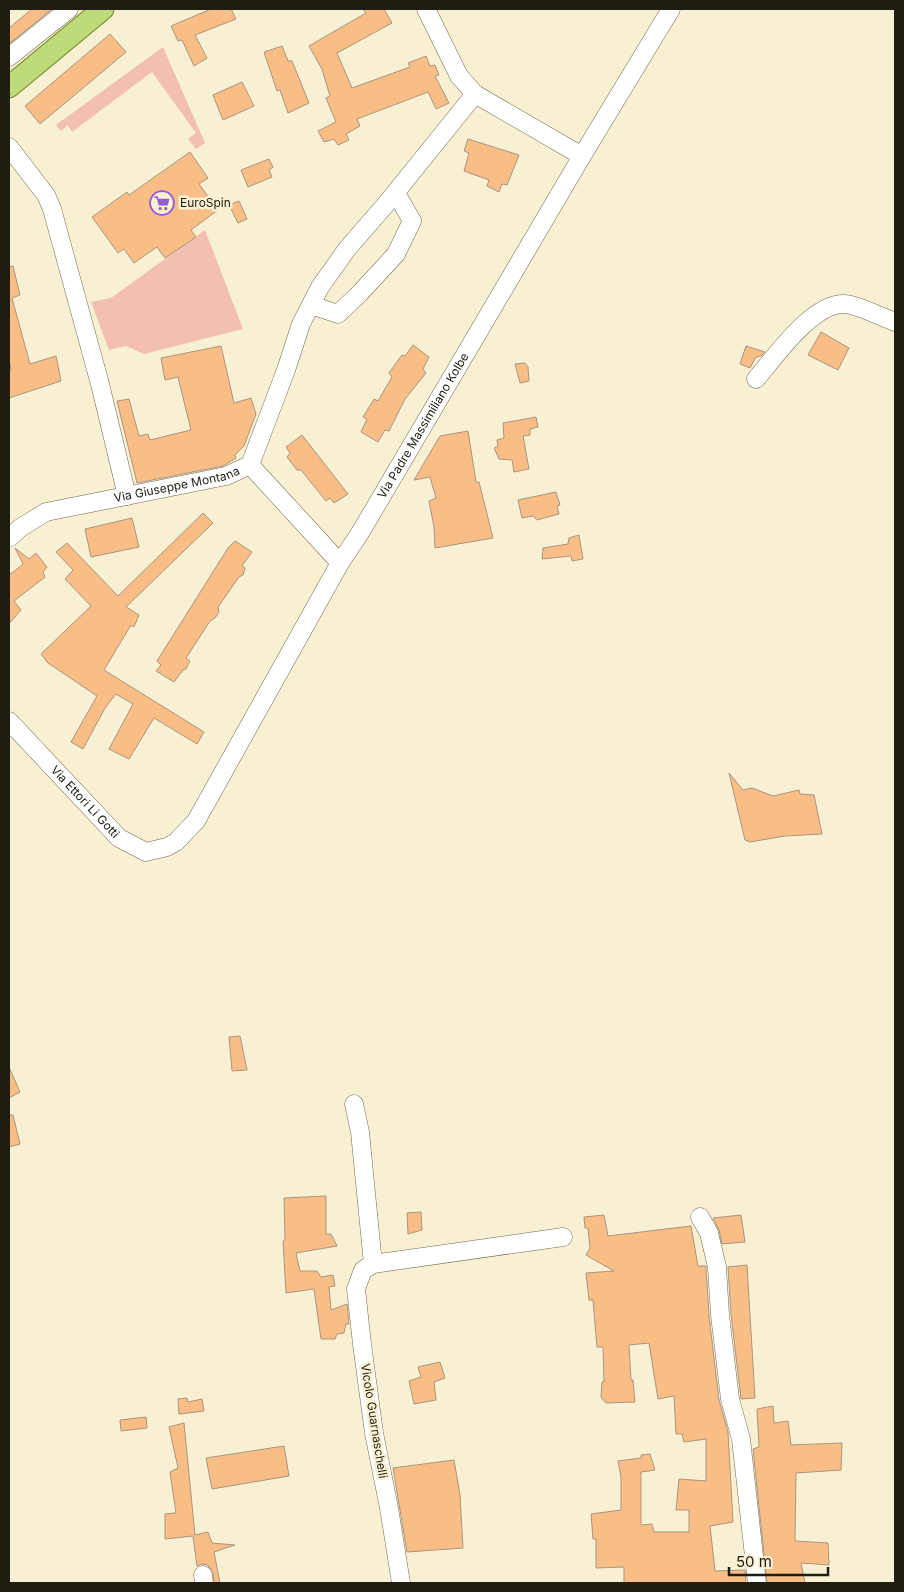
<svg xmlns="http://www.w3.org/2000/svg" width="904" height="1592" viewBox="0 0 904 1592" font-family="Inter,sans-serif">
<style>
.grass{fill:#f2bfb2}
.building{fill:#f9be86;stroke:#aa9480}
.lines{fill:none;stroke-linecap:round;stroke-linejoin:round}
.minor-casing{stroke:#6f684f;stroke-width:19}
.major-casing{stroke:#6b871c;stroke-width:23}
.minor{stroke:#fff;stroke-width:18}
.major{stroke:#bfda7a;stroke-width:21}
.labels{text-anchor:middle;stroke-width:5;stroke-linejoin:round;paint-order:stroke}
.poi-label{font-size:12px;fill:#1f1c11;stroke:#f8f0d3;text-anchor:start}
.street-label{font-size:12px;fill:#1f1c11;stroke:#f8f0d3}
</style>
<rect width="100%" height="100%" fill="#f8f0d3"/>
<!-- grass -->
<g class="grass">
<path d="M163 47 205 143 196 149 188 139 196 133 152 72 72 132 68 125 61 131 56 125Z"/>
<path d="M205 230 243 329 144 354 126 346 109 350 91 302 111 298Z"/>
</g>
<!-- building -->
<g class="building">
<path d="M32 9H52L9 44V28Z"/>
<path d="M211 9H231L236 19 195 35 207 58 194 66 182 40 178 41 171 26Z"/>
<path d="M363 9H384L392 23 337 53 352 88 410 67 408 63 426 56 430 66 435 65 439 75 435 76 449 103 436 109 428 92 357 119 360 126 346 134 349 140 338 145 334 139 324 142 318 131 336 122 326 98 330 96 322 69 309 46 366 13Z"/>
<path d="M110 34 126 52 40 124 25 106Z"/>
<path d="M282 46 288 61H292L309 103 288 113 280 90 277 91 264 52Z"/>
<path d="M242 82 254 106 223 120 213 95Z"/>
<path d="M468 139 519 155 507 185 502 184 499 192 487 186 489 180 464 171 469 153 464 151Z"/>
<path d="M190 152 208 178 199 184 218 210 191 230 196 237 165 258 157 247 134 263 124 249 118 253 92 217 127 192 129 195Z"/>
<path d="M269 159 273 167 269 170 272 177 248 187 241 170Z"/>
<path d="M239 201 247 219 238 223 229 205Z"/>
<path d="M13 266 20 295 12 298 30 364 56 356 61 381 9 398V370L11 369 9 360V267Z"/>
<path d="M821 332 849 348 838 370 808 355Z"/>
<path d="M413 345 429 357 423 369 426 373 405 399 389 431 385 430 378 442 361 432 367 419 363 417 374 399 378 401 392 377 389 373 402 355 405 356Z"/>
<path d="M221 346 234 403 251 398 256 414 244 446 235 455 236 458 223 466 137 483 117 401 129 399 139 436 148 434 150 440 191 430 178 377 165 380 161 358Z"/>
<path d="M746 346 765 352 761 356 756 357 750 368 740 364Z"/>
<path d="M525 363 528 367 529 381 520 383 515 364Z"/>
<path d="M536 417 538 427 530 429V435L523 436 529 469 514 472 512 460 499 459 494 448 498 446 497 440 504 438 503 423Z"/>
<path d="M468 431 476 482H479L493 538 435 548 434 527 429 501 436 498 430 477 414 480 440 436Z"/>
<path d="M302 435 348 494 334 503 330 498 326 501 301 470H297L287 457 290 453 286 447Z"/>
<path d="M556 492 560 505 557 506 559 514 537 520 533 516 522 518 518 500Z"/>
<path d="M203 513 213 523 126 607 139 615 134 627 131 625 104 670 204 732 197 744 154 718 129 759 109 749 133 704 116 694 105 708 83 749 71 742 97 696 48 663 41 654 91 606 65 579 73 570 56 552 67 543 118 596Z"/>
<path d="M132 518 139 547 91 557 85 529Z"/>
<path d="M579 535 583 559 572 561 571 556 542 559 543 548 568 544 569 538Z"/>
<path d="M235 541 252 552 242 566 245 568 243 575 239 577 218 607 219 612 215 618 210 621 186 658 190 661 186 669 183 670 174 682 156 671 161 665 157 661 228 548Z"/>
<path d="M15 548 29 559 36 553 47 567 43 572 45 577 14 601 21 610 9 624V574L12 573 23 564Z"/>
<path d="M729 773 743 790 752 788 773 796 799 790 800 794 814 795 822 834 785 836 750 842 745 840Z"/>
<path d="M240 1036 247 1070 232 1071 229 1037Z"/>
<path d="M9 1067 20 1092 9 1098Z"/>
<path d="M9 1115H13L20 1144 9 1147Z"/>
<path d="M326 1196V1234H331L337 1246 296 1253 300 1271H317L321 1277 333 1275 335 1286 329 1287 331 1310 347 1304 349 1324H346L344 1333 337 1334 335 1339H321L314 1289 286 1293 283 1241 285 1240 284 1198Z"/>
<path d="M421 1212 422 1230 408 1234 407 1213Z"/>
<path d="M604 1215 608 1236 691 1226 698 1266H706V1269L709 1316 719 1400 728 1432 733 1522 710 1526 715 1571 745 1570 746 1583H624V1567L596 1568V1539H593L591 1514 621 1510V1477L618 1461 641 1458V1455L650 1454 655 1470 641 1472V1525L652 1524 654 1532H689V1510H676L679 1479 706 1481V1439L684 1442 682 1434H676L674 1396 658 1399 649 1343 629 1345 631 1380H633L635 1402 606 1403 601 1397 602 1382H604L603 1347H597L593 1300H589L586 1273 614 1271 586 1255 590 1248 588 1228H585L584 1217Z"/>
<path d="M741 1215 745 1242 722 1244 719 1230 713 1218Z"/>
<path d="M747 1265 755 1398 741 1399 731 1314 728 1267Z"/>
<path d="M440 1362 445 1378 434 1382 436 1400 414 1404 409 1381 421 1377 418 1367Z"/>
<path d="M187 1398 188 1402 202 1399 204 1411 179 1414 178 1399Z"/>
<path d="M773 1406 774 1423 788 1421 791 1445 842 1443 841 1470 796 1473 795 1541 828 1543 829 1565 801 1563 805 1583H767L753 1449 759 1447 757 1409Z"/>
<path d="M146 1417 147 1428 121 1431 120 1420Z"/>
<path d="M184 1423 195 1535 208 1532 212 1543 235 1545 214 1552 220 1583H214L213 1573 208 1565 202 1564 197 1566 193 1536 165 1539V1514L176 1513 170 1472 178 1468 169 1427Z"/>
<path d="M284 1446 289 1476 212 1489 206 1458Z"/>
<path d="M454 1460 460 1495 463 1548 407 1552 393 1468Z"/>
</g>
<g class="lines">
<!-- minor casing -->
<g class="minor-casing">
<g id="minor">
<path d="M426 9 459 76 475 94 582 156"/>
<path d="M9 57 69 9"/>
<path d="M9 147 46 195 52 209 100 384 127 496"/>
<path d="M311 305 338 314 360 293 396 254 412 221 396 193"/>
<path d="M756 379C775 357 813 302 845 304 856 304 883 318 895 322"/>
<path d="M250 465 286 370 301 324 320 287 347 249 387 203 475 94"/>
<path id="s1" d="M9 538 20 528 46 512 226 476 250 465 340 563"/>
<path id="s2" d="M9 721 119 838 146 852 167 847 176 842 196 821 340 563 360 533 582 156 671 9"/>
<path d="M354 1104 360 1132 373 1264"/>
<path d="M700 1217 709 1233 717 1267 720 1315 730 1399 741 1439 757 1583"/>
<path d="M203 1575 204 1583"/>
<path d="M401 1583 389 1508 374 1433 362 1344 356 1289 363 1270 373 1264 563 1237"/>
</g>
</g>
<!-- major casing -->
<g class="major-casing">
<path id="major" d="M9 87 103 9"/>
</g>
<!-- minor -->
<use href="#minor" class="minor"/>
<!-- major -->
<use href="#major" class="major"/>
</g>
<!-- icons -->
<defs>
<g id="supermarket-ring" transform="scale(1.25)"><circle r="9.5" fill="#f8f0d3" stroke="#925cd5" stroke-width="1.5"/><path d="M-6-5.5h2.5l.6 2H6L4.5 2H-2.5L-4.4-4H-6ZM-1.5 3.2a1.3 1.3 0 1 0 .1 0ZM3 3.2a1.3 1.3 0 1 0 .1 0Z" fill="#925cd5"/></g>
</defs>
<g fill-rule="evenodd">
<use href="#supermarket-ring" x="162" y="203"/>
</g>
<g class="labels">
<!-- poi labels -->
<g class="poi-label">
<text x="180" y="207">EuroSpin</text>
</g>
<!-- street labels -->
<g class="street-label">
<text dy="4" stroke="none"><textPath href="#s2" startOffset="708">Via Padre Massimiliano Kolbe</textPath></text>
<text dy="4" stroke="none"><textPath href="#s1" startOffset="179">Via Giuseppe Montana</textPath></text>
<text dy="4" stroke="none"><textPath href="#s2" startOffset="111">Via Ettori Li Gotti</textPath></text>
<text transform="translate(374 1421) rotate(81)" y="4">Vicolo Guarnaschelli</text>
</g>
</g>
<!-- border -->
<rect width="904" height="1592" fill="none" stroke="#1f1c11" stroke-width="20"/>
<!-- scale -->
<path d="M729 1567v8h99v-8" fill="none" stroke="#1f1c11" stroke-width="2.5"/>
<text x="736" y="1567" font-size="15" fill="#1f1c11" stroke="#f8f0d3" stroke-width="4" paint-order="stroke">50 m</text>
</svg>
